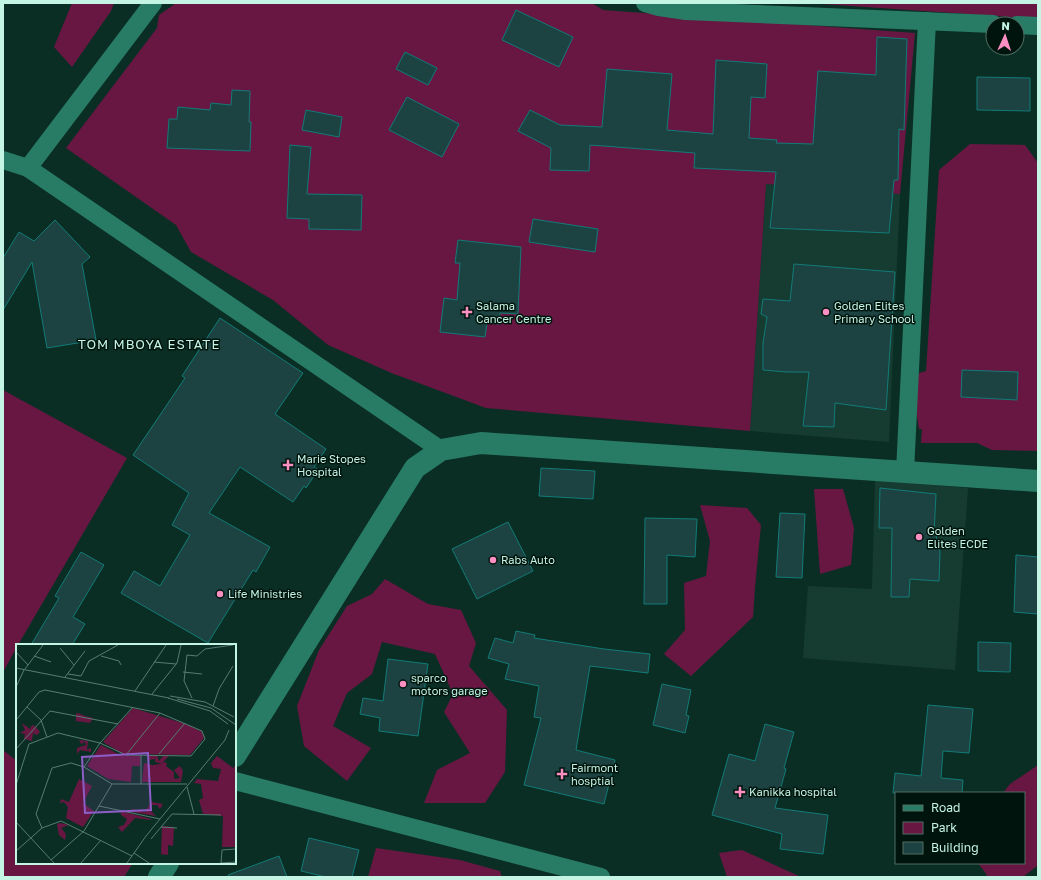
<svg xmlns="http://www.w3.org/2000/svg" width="1041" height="880" viewBox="0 0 1041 880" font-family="'Golos Text',sans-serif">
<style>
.built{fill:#163c32}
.green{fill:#671742}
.building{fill:#1c4341;stroke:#127b78}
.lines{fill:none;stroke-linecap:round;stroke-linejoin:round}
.minor{stroke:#287c65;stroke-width:18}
.tertiary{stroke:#287c65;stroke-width:22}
.poi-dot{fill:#fc8fc1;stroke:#00140e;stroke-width:1.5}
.labels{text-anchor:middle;stroke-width:3;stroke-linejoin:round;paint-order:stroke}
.poi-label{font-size:11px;fill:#c4f4e3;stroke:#00140e;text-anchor:start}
.quarter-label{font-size:13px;letter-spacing:1px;fill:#c4f4e3;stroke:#00140e}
.inset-road{fill:none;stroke:#557d70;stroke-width:1}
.view{fill:#8d5ec8;fill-opacity:0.15;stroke:#8d5ec8;stroke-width:2}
.inset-edge{fill:none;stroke:#c4f4e3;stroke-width:2}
</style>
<rect width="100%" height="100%" fill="#0b2e24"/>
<!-- built -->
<g class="built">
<path d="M766 184 900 194 889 442 750 431Z"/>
<path d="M875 480 968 488 955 670 803 658 808 586 872 589Z"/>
</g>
<!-- green -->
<g class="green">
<path d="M72 3H114L111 11 72 67 54 47Z"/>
<path d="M176 3H592L603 10 915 33 900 194 766 184 750 431 486 408 397 375H396L328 345 273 300 191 252 176 225 66 148 157 28 159 15Z"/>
<path d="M808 3H1038V19Z"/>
<path d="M970 144 1025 145 1038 163V451L992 450 977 443H921L922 429H919L914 398 919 373 926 371 939 170Z"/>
<path d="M3 390 127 458 18 645H17V647L3 672Z"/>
<path d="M814 489H843L854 528 851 565 820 574Z"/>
<path d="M700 505 747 508 761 525 755 587 753 617 691 676 664 654 685 630 684 583 706 576 710 541Z"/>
<path d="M385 579 428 604 461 610 476 643 469 666 507 710 505 772 485 803H424L437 770 470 753 444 712 453 694 435 654 382 642 372 674 347 693 333 726 371 748 347 781 304 746 297 706 319 650 347 606 372 594Z"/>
<path d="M3 750 17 761V863H133L124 877H3Z"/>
<path d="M1038 765V860L1037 866 1023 877H985L987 875 978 863H1024V793H1003L1010 784Z"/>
<path d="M376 848 460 860 500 871 502 877H368Z"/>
<path d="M742 850 801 877H727L719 853Z"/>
</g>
<!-- building -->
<g class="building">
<path d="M516 10 573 37 559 67 502 40Z"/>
<path d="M877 37 907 39 904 130 899 129 898 180H894L889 233 770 228 776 172 694 168 695 153 590 145 589 171 550 170 551 148 518 131 530 110 560 125 602 127 607 69 672 74 667 130 713 134 716 60 767 64 765 98 751 97 749 138 777 140 776 143 813 144 818 71 876 75Z"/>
<path d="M405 52 437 68 428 85 396 69Z"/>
<path d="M977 77 1030 78V111L977 110Z"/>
<path d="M232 90 250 91 249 122H251L250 151 167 148 169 119H177L178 107 210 110 211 103 231 105Z"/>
<path d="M407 97 459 124 442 157 389 130Z"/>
<path d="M306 110 342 117 339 137 302 130Z"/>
<path d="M290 145 311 147 307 194 362 195 361 230 309 229V219L287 218Z"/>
<path d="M533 219 598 229 595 252 529 242Z"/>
<path d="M55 220 90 257 82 264 96 340 47 348 32 262 3 310V258L19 232 34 241Z"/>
<path d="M458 240 521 247 518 314 500 313 499 324 487 323 485 337 440 332 444 298 457 300 460 263H455Z"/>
<path d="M794 264 895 272 886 410 835 403 834 427 803 426 809 372H787L763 370V343L767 317 761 314 763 299 790 301Z"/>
<path d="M220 318 303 373 275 414 326 449 314 467 318 470 306 488 304 486 293 502 240 467 209 513 270 547 256 572 253 570 208 643 121 593 134 571 160 586 190 535 172 525 189 493 133 455 185 378 182 376Z"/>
<path d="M962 370 1018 372 1017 400 961 397Z"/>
<path d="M541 468 595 471 593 499 539 496Z"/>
<path d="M880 488 936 494 934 533H936L937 543 940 552 939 581 910 579 909 597H891L892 528H879Z"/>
<path d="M780 513 805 514 802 578 776 577Z"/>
<path d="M645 518 697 519 695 557 667 555V604H644Z"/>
<path d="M508 522 533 571 477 599 452 549Z"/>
<path d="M81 552 104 565 73 617 85 624 72 645H31L59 598 55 596Z"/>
<path d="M1016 555 1038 557V614L1014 612Z"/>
<path d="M516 631 535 635 534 638 604 649 650 654 648 673 590 666 576 750 615 760 604 804 524 785 541 718 534 717 539 686 505 679 509 664 488 658 495 638 513 643Z"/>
<path d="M978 642 1011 643 1010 672 978 671Z"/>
<path d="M388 659 428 664 418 736 379 731 380 718 360 714 363 698 383 701Z"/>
<path d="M662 684 691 690 686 715 689 716 685 733 653 725Z"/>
<path d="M928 705 973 709 969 753 943 751 941 778 963 780 962 793H893L895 773 921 776Z"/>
<path d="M765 724 794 732 784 768 786 769 775 808 828 815 823 854 780 849 782 834 712 815 729 754 755 761Z"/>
<path d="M309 838 359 850 352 877H326L301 871Z"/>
<path d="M279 856 287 877H229L228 875Z"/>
</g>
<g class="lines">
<!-- minor -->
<g class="minor">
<path d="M645 3 659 7 686 11 993 24"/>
<path d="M1017 25 1038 26"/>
<path d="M3 160 28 168 441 450"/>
<path d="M28 168 153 3"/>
<path d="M905 472 927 21"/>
<path d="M235 781 601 877"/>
</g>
<!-- tertiary -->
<g class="tertiary">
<path d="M235 756 415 468 441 450 481 443 1038 481"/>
<path d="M159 877 168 863"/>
</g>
</g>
<!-- markers -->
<g class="poi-dot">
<path d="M465 306h4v4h4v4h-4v4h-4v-4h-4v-4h4z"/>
<circle cx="826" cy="312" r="4"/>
<path d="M286 459h4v4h4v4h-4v4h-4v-4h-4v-4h4z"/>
<circle cx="919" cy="537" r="4"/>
<circle cx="493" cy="560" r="4"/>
<circle cx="220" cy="594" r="4"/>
<circle cx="403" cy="684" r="4"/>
<path d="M560 768h4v4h4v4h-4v4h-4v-4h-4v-4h4z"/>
<path d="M738 786h4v4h4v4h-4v4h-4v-4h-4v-4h4z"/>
</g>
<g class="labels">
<!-- poi labels -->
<g class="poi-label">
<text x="476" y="310">Salama<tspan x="476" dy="13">Cancer Centre</tspan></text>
<text x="834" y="310">Golden Elites<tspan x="834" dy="13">Primary School</tspan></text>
<text x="297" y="463">Marie Stopes<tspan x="297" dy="13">Hospital</tspan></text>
<text x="927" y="535">Golden<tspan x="927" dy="13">Elites ECDE</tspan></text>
<text x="501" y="564">Rabs Auto</text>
<text x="228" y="598">Life Ministries</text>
<text x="411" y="682">sparco<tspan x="411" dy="13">motors garage</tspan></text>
<text x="571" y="772">Fairmont<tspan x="571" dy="13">hosptial</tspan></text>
<text x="749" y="796">Kanikka hospital</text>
</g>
<!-- quarter labels -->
<g class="quarter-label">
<text x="149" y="349">TOM MBOYA ESTATE</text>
</g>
</g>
<!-- overview -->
<g transform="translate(16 644)">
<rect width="220" height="220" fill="#0b2e24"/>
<path d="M117 64 170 80 186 88 188 94 174 111 107 110 87 98ZM62 69 69 72 77 74 74 79 60 77V70ZM6 79 14 85 16 81 19 82 24 88 21 91 17 89 16 97 8 95 9 90 4 89 9 86ZM63 96 72 97 71 106 75 104V108L64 106 61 110V104L70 101 69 98 65 100ZM85 101 104 111 125 112 124 122H116L115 138 92 135 71 122ZM141 111 143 117 147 112H153L147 118 151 119 150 122 158 128V135L164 134 158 126 164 122 167 127 165 138H126L128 119 136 121 146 120 139 118V115L133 116V112ZM201 112 217 124 220 121V203H206L207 172 187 170 183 156 187 154 185 140 178 139 181 135 202 137 205 125 197 124 195 119ZM63 135 76 142 67 159 78 167 67 183 50 174 52 163 48 158 44 159 45 155 53 158ZM135 158 147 160 144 165 141 161H136L134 166 140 172 116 168V165L129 168ZM105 167 135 175V176L119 174 106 188 102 183 108 181 111 175 105 171ZM44 179 53 181 45 184 50 190 49 196 43 191 41 180ZM146 182 158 183 157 202 152 201V211L145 210Z" fill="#671742"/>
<path class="inset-road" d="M44 4 58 21M0 8 12 21M18 12 35 18M85 12 103 17 105 21M138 18 160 20M0 24 153 54M9 25 27 1M167 28 186 30M52 30 65 32 73 17 102 1M49 33 69 7M0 43 8 26M119 47 150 1M136 50 161 19 165 1M154 52 189 58 218 73M152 54 194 67 212 80M176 54 168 37 171 11 181 12 189 5 217 1M161 55 195 64 220 81M197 62 203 45 217 22M11 63 25 76 31 93M0 105 34 67 102 80M143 110 169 79M110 111 144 69M125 111V140M68 123 84 99 117 63M0 141 13 100 42 89 84 99 110 111 175 112 189 95 186 87 144 69 29 46 23 48 1 75M171 143 178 170M83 162 144 175M0 178 38 219M145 183 161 184M26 184 20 170 36 124 55 119 68 123 96 140M135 195 156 170 205 171M0 207 26 184 45 177 116 212M118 209 133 219M35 216 68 187 96 140H171M65 219 85 196M111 219 130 192 209 96 213 86M205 219 206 206 220 205M205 219 220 218"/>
<path class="view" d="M132 109 135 166 69 169 66 113Z"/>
<rect width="220" height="220" class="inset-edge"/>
</g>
<!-- border -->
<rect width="1041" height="880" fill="none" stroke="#c4f4e3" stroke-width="8"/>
<!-- legend -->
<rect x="895" y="792" width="130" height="72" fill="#00140e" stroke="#4e6e63"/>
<rect x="903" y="805" width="20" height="6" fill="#287c65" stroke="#4e6e63"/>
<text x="931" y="812" font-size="12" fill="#c4f4e3">Road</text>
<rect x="903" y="822" width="20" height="12" fill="#671742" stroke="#4e6e63"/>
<text x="931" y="832" font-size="12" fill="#c4f4e3">Park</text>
<rect x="903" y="842" width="20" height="12" fill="#1c4341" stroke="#4e6e63"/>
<text x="931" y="852" font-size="12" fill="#c4f4e3">Building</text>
<!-- north arrow -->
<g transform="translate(1005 36) rotate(3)"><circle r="19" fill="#00140e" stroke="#4e6e63"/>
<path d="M0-3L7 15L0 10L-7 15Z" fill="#fc8fc1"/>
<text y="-6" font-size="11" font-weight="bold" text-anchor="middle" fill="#c4f4e3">N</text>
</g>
</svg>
